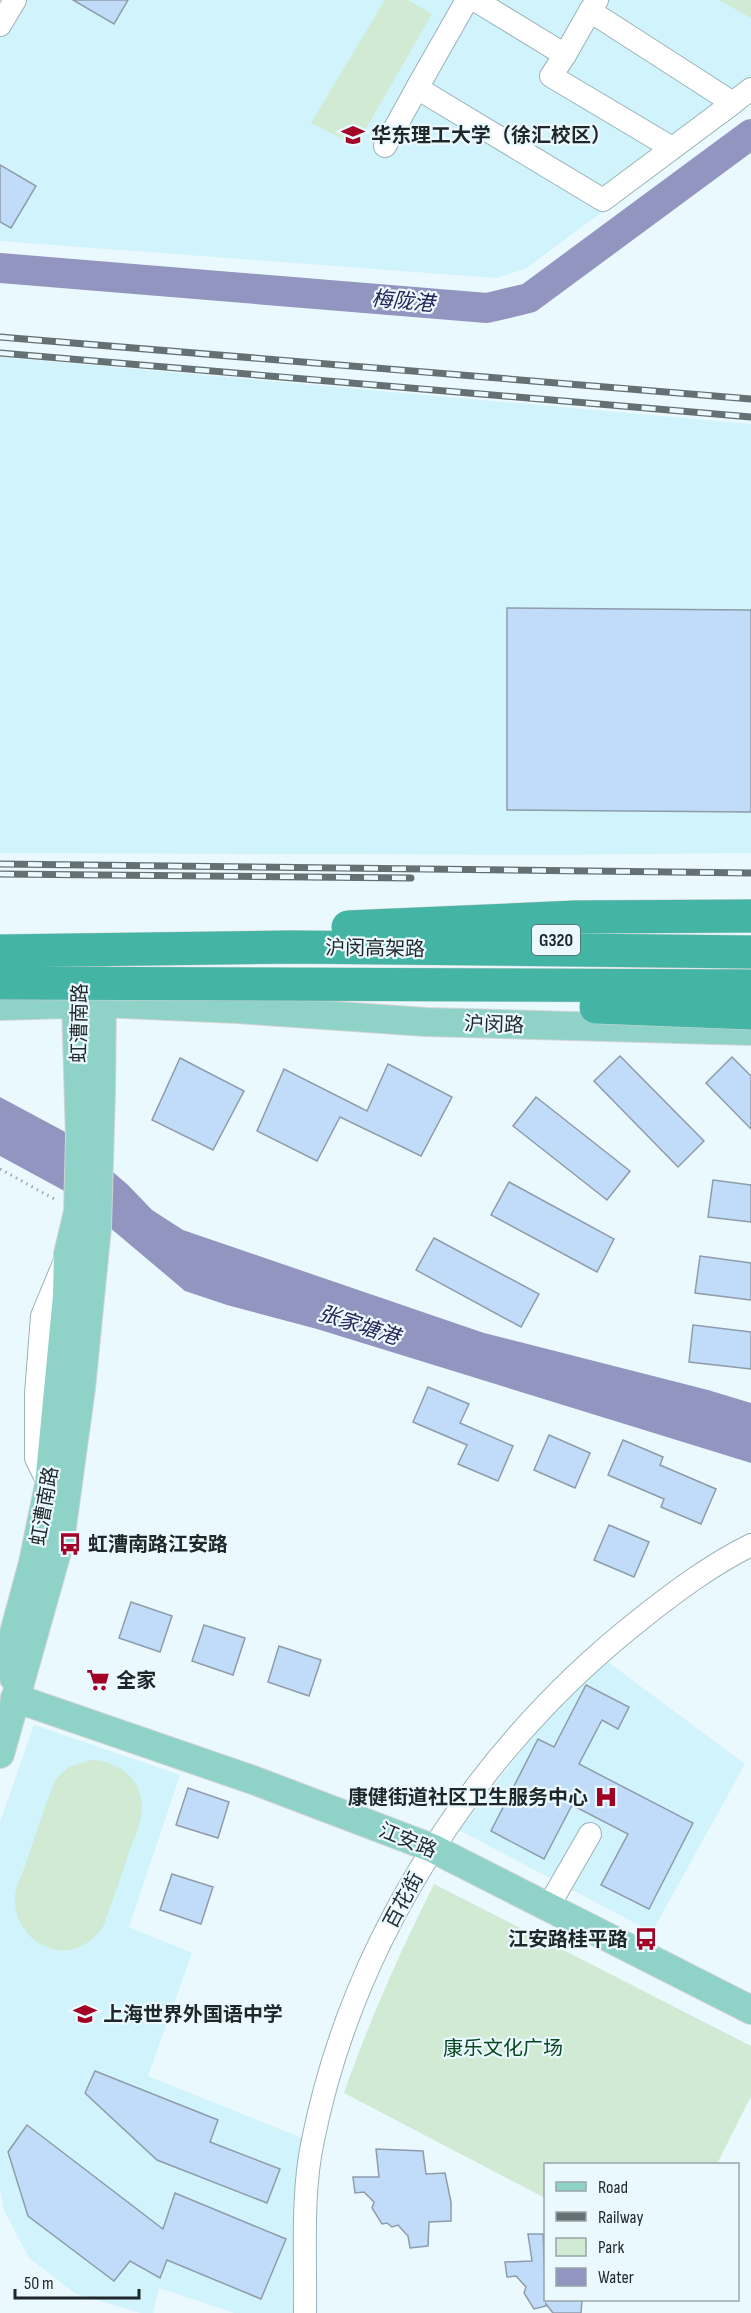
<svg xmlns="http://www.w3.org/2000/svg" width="751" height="2313" viewBox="0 0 751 2313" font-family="'Sofia Sans Condensed','Noto Sans SC',sans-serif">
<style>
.built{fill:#d1f3fc}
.green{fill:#d0ead4}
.water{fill:#9295c0}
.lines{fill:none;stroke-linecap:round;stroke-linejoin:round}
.river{stroke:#9295c0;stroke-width:30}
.building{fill:#c0dcf9;stroke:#8e9cab;stroke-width:1.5}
.minor-casing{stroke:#9ab2b8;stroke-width:24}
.major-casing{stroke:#d2d4d4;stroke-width:30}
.path{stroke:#9daaad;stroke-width:3;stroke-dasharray:1.5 4.5;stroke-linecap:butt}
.minor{stroke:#fff;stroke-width:22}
.major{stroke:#8fd2c8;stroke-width:28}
.rail-casing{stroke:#657073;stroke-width:7}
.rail{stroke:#eaf9fd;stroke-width:4.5;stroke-dasharray:14;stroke-linecap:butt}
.highway-bridge-casing{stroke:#d2d4d4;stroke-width:34;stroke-linecap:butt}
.highway-bridge{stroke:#44b4a4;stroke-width:33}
.labels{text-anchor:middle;stroke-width:4.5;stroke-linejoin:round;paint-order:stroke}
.shield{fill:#eaf9fd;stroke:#5b6669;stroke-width:1.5}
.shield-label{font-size:18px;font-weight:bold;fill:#1e272a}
.poi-label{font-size:20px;font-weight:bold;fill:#1e272a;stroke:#eaf9fd;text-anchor:start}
.street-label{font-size:20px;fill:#1e272a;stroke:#eaf9fd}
.park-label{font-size:20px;fill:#07471d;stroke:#eaf9fd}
.water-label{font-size:21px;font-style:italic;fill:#27245a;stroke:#eaf9fd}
</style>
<rect width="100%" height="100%" fill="#eaf9fd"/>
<!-- built -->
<g class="built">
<path d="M0 0H751V102L525 269 496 278 0 241Z"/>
<path d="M0 357 751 424V853L548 855 0 853Z"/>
<path d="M600 1656 745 1764 652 1932 459 1830 591 1662Z"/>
<path d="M34 1725 180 1775 129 1927 192 1953 148 2076 312 2142 305 2313H234L159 2288 153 2313H141L76 2294 29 2258 3 2208 0 2187V1822Z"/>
</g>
<!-- green -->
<g class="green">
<path d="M385 0H408L432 14 356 146 311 123Z"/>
<path d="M719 0H751V18Z"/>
<path d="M90 1760C117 1760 142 1778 142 1807 142 1823 134 1838 129 1852 121 1877 112 1902 103 1927 92 1942 76 1953 57 1950 31 1946 14 1922 15 1897 15 1887 22 1875 25 1866 35 1837 44 1807 56 1779L69 1767Z"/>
<path d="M434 1884 751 2046V2096L717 2164H546L545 2198 344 2093C369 2021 400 1952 434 1884Z"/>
</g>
<!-- water -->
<path class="water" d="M0 1097 69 1134 128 1185 152 1210 183 1230 484 1333 708 1390 751 1403V1463L317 1329 227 1305 185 1291 70 1194 0 1156Z"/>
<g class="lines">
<!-- river -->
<path class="river" d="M0 268 487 308 529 298 751 134"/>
</g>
<!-- building -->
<g class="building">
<path d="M73 0H128L114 24Z"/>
<path d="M0 165 36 186 11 228 0 222Z"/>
<path d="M507 608 751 610V812L507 810Z"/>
<path d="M620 1056 704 1141 678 1167 594 1081Z"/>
<path d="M732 1057 751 1076V1129L706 1083Z"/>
<path d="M180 1058 244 1091 213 1150 152 1120Z"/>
<path d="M388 1064 452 1097 421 1156 340 1117 317 1161 257 1131 284 1069 367 1111Z"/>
<path d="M536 1097 630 1171 607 1200 513 1126Z"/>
<path d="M713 1180 751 1185V1222L708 1217Z"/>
<path d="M509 1182 614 1239 597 1272 491 1215Z"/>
<path d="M434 1238 539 1294 521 1327 416 1270Z"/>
<path d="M700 1256 751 1263V1300L695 1293Z"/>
<path d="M693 1325 751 1332V1369L689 1362Z"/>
<path d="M428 1387 469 1404 460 1423 513 1446 498 1481 458 1464 467 1445 413 1422Z"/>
<path d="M549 1435 590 1453 575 1488 534 1470Z"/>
<path d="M623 1440 663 1457 660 1465 716 1489 701 1524 661 1507 664 1499 608 1475Z"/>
<path d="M609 1525 649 1542 634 1577 594 1560Z"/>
<path d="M131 1602 172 1616 160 1652 119 1638Z"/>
<path d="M204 1625 245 1638 233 1675 192 1661Z"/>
<path d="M279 1646 321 1660 309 1696 268 1682Z"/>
<path d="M586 1685 629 1707 618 1729 602 1720 579 1764 693 1823 649 1909 601 1885 628 1834 572 1805 544 1859 491 1831 538 1739 554 1747Z"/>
<path d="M188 1788 229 1802 218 1838 176 1825Z"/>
<path d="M172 1874 213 1887 201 1924 160 1910Z"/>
<path d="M95 2071 218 2120 210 2142 280 2169 267 2203 157 2160 85 2093Z"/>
<path d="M27 2125 163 2229 175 2193 286 2239 261 2299 167 2260 160 2278 130 2261 114 2281 28 2216 8 2152Z"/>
<path d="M376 2149 423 2151 426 2174 445 2173 451 2202V2221L429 2222 428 2246 410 2248 408 2236 398 2225 392 2227 387 2223 382 2224 372 2208 374 2202 364 2192 355 2193 353 2177H379Z"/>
<path d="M528 2234H543L546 2300H582L581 2313H553L546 2304V2306L534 2309 524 2293 526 2287 516 2276 507 2277 505 2262 532 2261Z"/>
</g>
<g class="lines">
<!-- minor casing -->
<g class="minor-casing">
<g id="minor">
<path d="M467 0 417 88 603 200 733 103 590 11 597 0"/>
<path d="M475 0 565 55 551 76 672 148"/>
<path d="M0 25 15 0"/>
<path d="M565 55 590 11"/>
<path d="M721 112 751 89"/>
<path d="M385 146 417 88"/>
<path d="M49 1485 36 1458V1394L42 1316 64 1263"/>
<path d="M548 1907 590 1834"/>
<path d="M305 2313C306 2257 301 2195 313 2140 354 1936 479 1746 642 1618 676 1591 711 1565 751 1545"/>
</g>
</g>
<!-- major casing -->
<g class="major-casing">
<g id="major">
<path d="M0 1006 102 1003 237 1009 426 1022 751 1031"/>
<path d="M14 1678 13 1637 33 1563 49 1485 67 1296 68 1254 78 1212 80 1138 76 1003 82 963"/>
<path d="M15 1698 253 1780 432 1848 751 2010"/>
<path d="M0 1754 60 1541 81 1388 97 1227 101 1091 102 1003 93 961"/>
</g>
</g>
<!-- path -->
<path class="path" d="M0 1169 56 1200"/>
<!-- minor -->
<use href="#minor" class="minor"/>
<!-- major -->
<use href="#major" class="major"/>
<!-- rail casing -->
<g class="rail-casing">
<g id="rail">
<path d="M0 337 751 399"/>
<path d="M0 353 751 417"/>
<path d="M0 864 751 873"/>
<path d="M0 874 411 878"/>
</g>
</g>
<!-- rail -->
<use href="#rail" class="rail"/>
<!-- highway-bridge casing -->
<g class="highway-bridge-casing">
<g id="highway-bridge">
<path d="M348 927 576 917 751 916"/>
<path d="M0 951 293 947 751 952"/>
<path d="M0 983 751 986"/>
<path d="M596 1007 751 1013"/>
</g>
</g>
<!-- highway-bridge -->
<use href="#highway-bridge" class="highway-bridge"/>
</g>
<!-- icons -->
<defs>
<g id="university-bare" transform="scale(1.8)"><path d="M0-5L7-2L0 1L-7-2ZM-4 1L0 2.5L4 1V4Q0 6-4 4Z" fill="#a20225" stroke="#eaf9fd" stroke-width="2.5" paint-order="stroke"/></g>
<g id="bus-bare" transform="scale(1.8)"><path d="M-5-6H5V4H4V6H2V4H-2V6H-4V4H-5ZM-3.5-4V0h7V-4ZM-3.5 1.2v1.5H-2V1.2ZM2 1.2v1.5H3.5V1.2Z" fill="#a20225" stroke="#eaf9fd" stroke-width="2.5" paint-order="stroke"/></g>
<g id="supermarket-bare" transform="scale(1.8)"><path d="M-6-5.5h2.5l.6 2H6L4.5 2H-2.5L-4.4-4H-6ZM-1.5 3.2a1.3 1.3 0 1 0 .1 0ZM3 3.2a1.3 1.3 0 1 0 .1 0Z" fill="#a20225" stroke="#eaf9fd" stroke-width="2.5" paint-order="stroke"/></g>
<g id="hospital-bare" transform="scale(1.8)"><path d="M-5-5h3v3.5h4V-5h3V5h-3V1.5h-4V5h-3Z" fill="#a20225" stroke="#eaf9fd" stroke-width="2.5" paint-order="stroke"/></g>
<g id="school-bare" transform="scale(1.8)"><path d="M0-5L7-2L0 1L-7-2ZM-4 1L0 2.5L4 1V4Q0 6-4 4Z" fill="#a20225" stroke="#eaf9fd" stroke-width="2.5" paint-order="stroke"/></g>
</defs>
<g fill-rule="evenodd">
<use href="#university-bare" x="353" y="135"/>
<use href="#bus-bare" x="70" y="1544"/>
<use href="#supermarket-bare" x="98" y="1680"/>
<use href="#hospital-bare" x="606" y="1797"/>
<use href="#bus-bare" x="646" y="1939"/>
<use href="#school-bare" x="85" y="2014"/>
</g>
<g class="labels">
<!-- shield labels -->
<rect class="shield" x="532" y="925" width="48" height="30" rx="4.5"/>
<g class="shield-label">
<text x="556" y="946">G320</text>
</g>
<!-- poi labels -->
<g class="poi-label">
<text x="371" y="142">华东理工大学（徐汇校区）</text>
<text x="88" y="1551">虹漕南路江安路</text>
<text x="116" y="1687">全家</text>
<text x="588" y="1804" text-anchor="end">康健街道社区卫生服务中心</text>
<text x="628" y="1946" text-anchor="end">江安路桂平路</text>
<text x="103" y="2021">上海世界外国语中学</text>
</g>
<!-- street labels -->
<g class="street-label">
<text transform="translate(375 948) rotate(1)" y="7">沪闵高架路</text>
<text transform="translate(79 1023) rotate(-89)" y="7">虹漕南路</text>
<text transform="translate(494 1024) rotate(2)" y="7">沪闵路</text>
<text transform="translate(44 1506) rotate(-80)" y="7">虹漕南路</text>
<text transform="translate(408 1840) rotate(22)" y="7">江安路</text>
<text transform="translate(403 1900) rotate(-62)" y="7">百花街</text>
</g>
<!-- park labels -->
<g class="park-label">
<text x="503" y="2055">康乐文化广场</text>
</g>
<!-- water labels -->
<g class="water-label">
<text transform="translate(403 301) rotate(5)" y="7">梅陇港</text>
<text transform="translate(359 1325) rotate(18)" y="7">张家塘港</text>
</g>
</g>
<!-- legend -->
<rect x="544" y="2163" width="195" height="138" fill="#eaf9fd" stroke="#98a5a9" stroke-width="1.5"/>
<rect x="556" y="2182" width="30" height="9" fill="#8fd2c8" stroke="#98a5a9" stroke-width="1.5"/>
<text x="598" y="2193" font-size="18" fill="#1e272a">Road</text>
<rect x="556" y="2212" width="30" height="9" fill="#657073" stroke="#98a5a9" stroke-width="1.5"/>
<text x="598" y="2223" font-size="18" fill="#1e272a">Railway</text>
<rect x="556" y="2238" width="30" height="18" fill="#d0ead4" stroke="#98a5a9" stroke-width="1.5"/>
<text x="598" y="2253" font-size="18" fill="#1e272a">Park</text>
<rect x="556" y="2268" width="30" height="18" fill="#9295c0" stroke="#98a5a9" stroke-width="1.5"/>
<text x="598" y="2283" font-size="18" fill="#1e272a">Water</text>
<!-- scale -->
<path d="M15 2289v9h124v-9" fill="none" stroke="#1e272a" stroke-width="3"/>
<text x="24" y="2289" font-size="18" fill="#1e272a" stroke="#eaf9fd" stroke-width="4.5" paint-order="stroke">50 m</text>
</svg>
